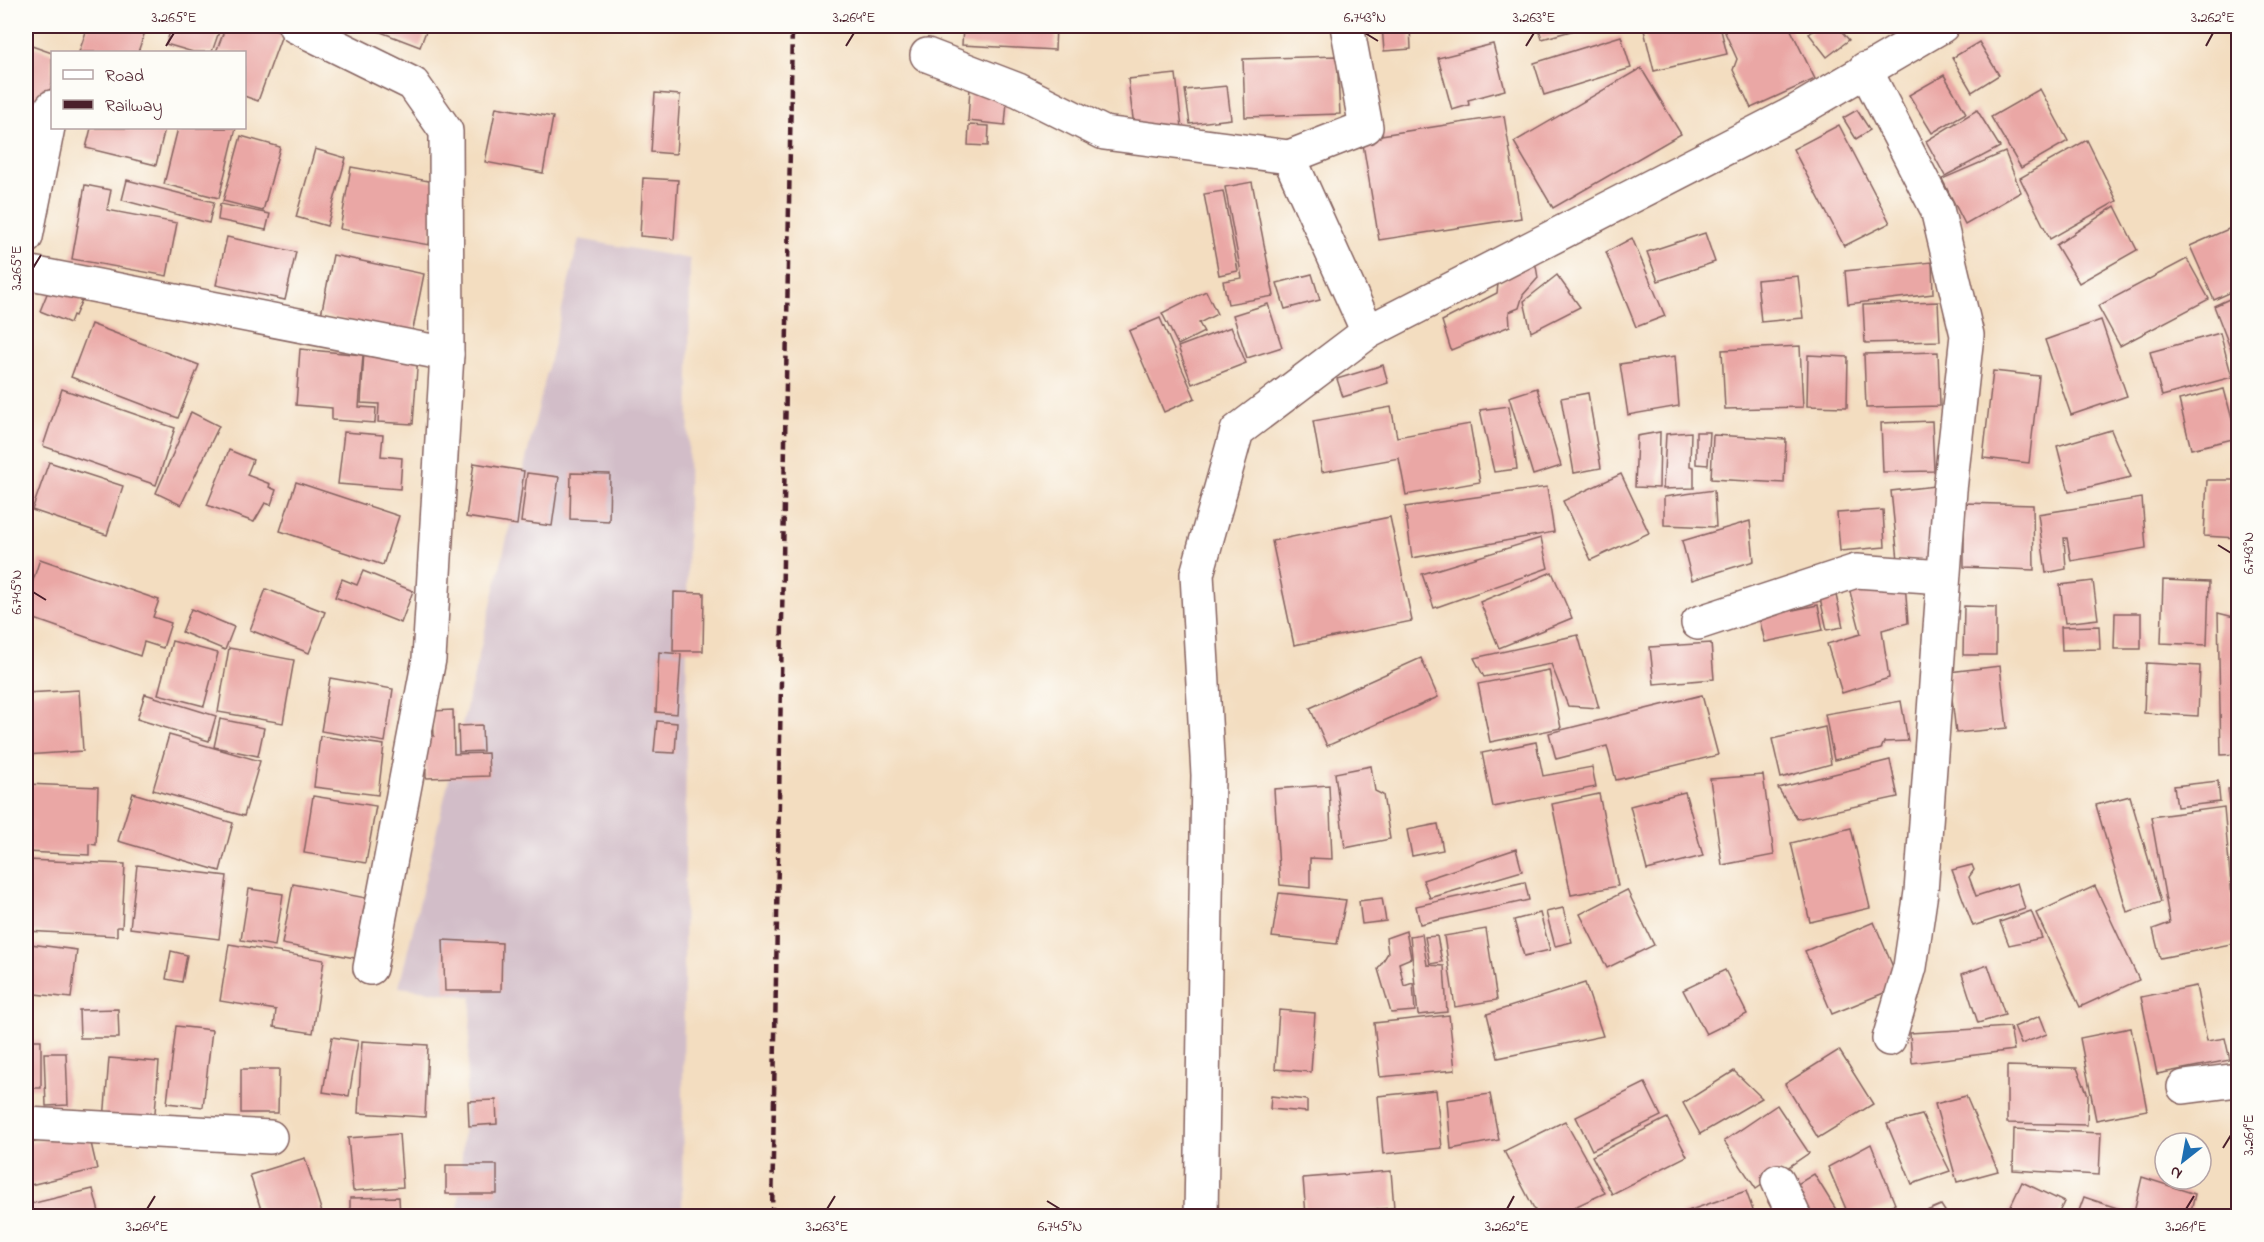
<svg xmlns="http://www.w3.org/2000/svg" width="2264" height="1242" viewBox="0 0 2264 1242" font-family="'Indie Flower',sans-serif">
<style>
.industrial{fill:#d2bdc8}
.building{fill:#eaa7a5}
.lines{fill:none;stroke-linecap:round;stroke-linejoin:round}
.minor-casing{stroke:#85625f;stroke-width:36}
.minor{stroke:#fff;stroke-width:33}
.rail{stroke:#4a1f2b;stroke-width:4.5;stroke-dasharray:9 4.5;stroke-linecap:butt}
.ticks{fill:none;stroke:#4a1f2b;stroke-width:2}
.neatline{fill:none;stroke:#4a1f2b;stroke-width:2}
.ticks-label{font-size:15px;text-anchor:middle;fill:#4a1f2b}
</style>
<rect width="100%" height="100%" fill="#fdfcf7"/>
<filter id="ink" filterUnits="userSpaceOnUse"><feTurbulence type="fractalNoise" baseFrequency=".0167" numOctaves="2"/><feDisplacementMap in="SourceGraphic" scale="12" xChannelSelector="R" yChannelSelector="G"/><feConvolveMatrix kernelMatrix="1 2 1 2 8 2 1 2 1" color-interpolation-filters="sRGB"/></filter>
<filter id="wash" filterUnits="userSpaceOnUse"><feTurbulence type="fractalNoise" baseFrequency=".008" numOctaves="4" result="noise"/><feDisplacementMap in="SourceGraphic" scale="24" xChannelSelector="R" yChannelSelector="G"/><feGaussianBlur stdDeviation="1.35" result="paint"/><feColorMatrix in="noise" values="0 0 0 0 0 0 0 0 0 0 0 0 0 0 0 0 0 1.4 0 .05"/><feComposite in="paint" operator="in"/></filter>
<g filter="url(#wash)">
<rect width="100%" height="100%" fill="#f3ddc0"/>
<!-- industrial -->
<path class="industrial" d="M579 239 690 259 682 1216H458L472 997 399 987Z"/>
<g id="blocks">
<!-- building -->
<g class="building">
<path d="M88 26H147L138 52H79Z"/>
<path d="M172 26H221L212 52H193L166 44Z"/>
<path d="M226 26H265L283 32 258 101 244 96V52H216Z"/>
<path d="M365 26H428L420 47Z"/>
<path d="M963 26H1056L1055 50 962 45Z"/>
<path d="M1382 26H1410L1411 49 1384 51Z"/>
<path d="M1538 26H1589L1542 39Z"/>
<path d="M1643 26H1720L1727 54 1654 71Z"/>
<path d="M1728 26H1789L1815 79 1751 108 1733 70 1737 59 1723 28Z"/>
<path d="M1820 26H1837L1849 40 1827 57 1809 34Z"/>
<path d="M1621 36 1631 68 1544 95 1534 63Z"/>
<path d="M1979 42 1999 75 1972 92 1952 58Z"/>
<path d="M26 44 52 53V84L43 113 26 107Z"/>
<path d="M1493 44 1505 90 1468 100 1469 105 1452 110 1438 58Z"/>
<path d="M1337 56 1340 114 1245 117 1243 59Z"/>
<path d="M1641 68 1681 134 1553 208 1514 142Z"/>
<path d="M1176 74 1182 128 1135 134 1128 79Z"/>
<path d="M1944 75 1966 113 1932 133 1909 95Z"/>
<path d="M1227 86 1231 119 1190 124 1185 90Z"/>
<path d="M970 87 1008 90 1005 125 968 121Z"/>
<path d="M2040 89 2068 141 2021 168 1991 117Z"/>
<path d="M655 93 680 95 676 154 651 152Z"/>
<path d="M496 107 553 117 543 173 485 162Z"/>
<path d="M1857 110 1870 130 1856 139 1843 118Z"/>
<path d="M1977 110 2000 147 1945 176 1926 141Z"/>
<path d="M1504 116 1521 218 1379 240 1362 138Z"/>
<path d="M969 125 989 126 988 146 968 145Z"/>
<path d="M1839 125 1890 223 1844 246 1793 149Z"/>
<path d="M91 128H165L156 165 86 148Z"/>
<path d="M178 128H236L219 198 164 184Z"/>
<path d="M241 136 280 147 263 211 223 201Z"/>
<path d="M2087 140 2117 201 2050 239 2020 178Z"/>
<path d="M315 149 346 158 327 226 296 217Z"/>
<path d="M2005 152 2021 192 1965 224 1942 179Z"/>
<path d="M351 167 440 183 429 245 340 229Z"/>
<path d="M643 178 678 180 674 239 640 236Z"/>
<path d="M127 180 214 202 209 223 122 200Z"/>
<path d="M1252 182 1274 296 1228 304 1223 281 1242 278 1225 187Z"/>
<path d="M85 185 111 190 107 210 177 223 167 276 72 259Z"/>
<path d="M1223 191 1238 271 1219 275 1204 194Z"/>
<path d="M220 204 270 214 266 230 218 220Z"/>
<path d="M2115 206 2137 250 2079 283 2056 245Z"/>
<path d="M2233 227 2238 240V289L2214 300 2190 246Z"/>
<path d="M1705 233 1715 262 1658 281 1647 252Z"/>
<path d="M227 237 296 252 285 300 216 285Z"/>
<path d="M1632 238 1665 316 1636 327 1606 252Z"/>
<path d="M333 255 424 274 412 334 321 315Z"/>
<path d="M2187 259 2209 299 2120 346 2098 306Z"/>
<path d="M1535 260 1538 278 1523 295 1519 308 1509 312 1510 326 1451 350 1442 321 1497 293 1498 284Z"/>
<path d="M1932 262 1933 294 1848 304 1845 271Z"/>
<path d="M1312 274 1320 300 1285 309 1277 283Z"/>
<path d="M1557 275 1580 307 1531 332 1524 301Z"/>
<path d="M1798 276 1803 318 1761 322 1757 280Z"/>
<path d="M51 284 83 297 75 316 73 315 70 323 40 311Z"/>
<path d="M1206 291 1217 314 1199 323 1204 332 1178 345 1162 313Z"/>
<path d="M2238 295V368L2214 306Z"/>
<path d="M1938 302 1940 341 1865 343 1863 305Z"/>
<path d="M1268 304 1282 347 1247 358 1233 315Z"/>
<path d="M1160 318 1195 398 1164 412 1129 331Z"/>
<path d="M2101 320 2127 396 2071 415 2045 340Z"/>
<path d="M91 324 199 365 178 418 71 377Z"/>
<path d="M1231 327 1246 363 1192 384 1178 347Z"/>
<path d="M2220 333 2232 377 2162 396 2150 352Z"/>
<path d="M1800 346 1803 407 1725 409 1722 350Z"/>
<path d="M300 349 363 355 359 407 376 408 375 423 332 420V408L296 405Z"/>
<path d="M364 351 418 355 413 424 378 422 379 404 361 403Z"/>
<path d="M1938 352 1940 406 1866 408 1864 354Z"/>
<path d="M1808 355 1848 357 1847 407 1807 406Z"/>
<path d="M1675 356 1679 406 1628 415 1620 364Z"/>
<path d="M1383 365 1388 383 1343 397 1337 379Z"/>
<path d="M1993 371 2039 376 2029 463 1983 458Z"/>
<path d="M1537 388 1561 466 1533 475 1509 397Z"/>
<path d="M62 389 175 428 156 485 43 446Z"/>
<path d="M2224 389 2237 438 2191 449 2179 400Z"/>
<path d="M1588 393 1601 468 1574 473 1561 398Z"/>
<path d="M1509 406 1517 469 1494 472 1480 410Z"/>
<path d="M1391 407 1397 437 1470 424 1480 482 1406 495 1399 458 1322 472 1313 421Z"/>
<path d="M191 412 219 426 181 505 156 493Z"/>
<path d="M1932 421 1934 471 1883 472 1881 423Z"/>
<path d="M2111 430 2131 477 2069 492 2057 446Z"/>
<path d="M344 432 383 435 381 456 402 458 400 489 338 484Z"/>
<path d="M1660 432 1659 488 1635 487 1637 436Z"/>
<path d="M1691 432 1690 466 1694 467V488L1663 489 1666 434Z"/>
<path d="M1696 432H1710L1708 465 1696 464Z"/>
<path d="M1713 435 1786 439 1784 483 1711 479Z"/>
<path d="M229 450 253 460 247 475 270 484 269 487 276 490 271 505 265 503 254 522 207 505Z"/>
<path d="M49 462 123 486 107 535 32 510Z"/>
<path d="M474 463 524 471 517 525 466 517Z"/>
<path d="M527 473 559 477 552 526 521 522Z"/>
<path d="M571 473 610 474 609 521 570 519Z"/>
<path d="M1621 474 1649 533 1591 560 1563 501Z"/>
<path d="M2207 480H2238V538L2204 536Z"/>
<path d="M296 482 399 516 383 565 280 531Z"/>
<path d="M1935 486 1934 559 1898 560 1891 491Z"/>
<path d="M1547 487 1554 532 1412 558 1405 507Z"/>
<path d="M1714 490 1716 527 1664 525V497Z"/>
<path d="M2142 498 2146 548 2071 561 2067 538H2064L2066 569 2046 573 2038 514Z"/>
<path d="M1964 503 2033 505 2034 570 1964 567Z"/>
<path d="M1883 510 1885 547 1840 551 1837 513Z"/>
<path d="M1390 517 1412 621 1294 645 1272 541Z"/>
<path d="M1750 521 1754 561 1692 580 1682 541Z"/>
<path d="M1541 538 1548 568 1434 608 1422 574Z"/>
<path d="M40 559 159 600 153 617 171 623 163 648 144 642 140 656 26 616V602Z"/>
<path d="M363 571 413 591 401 623 335 597 342 579 357 585Z"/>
<path d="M1552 572 1572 618 1499 648 1480 602Z"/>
<path d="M2163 580 2209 582 2207 645 2161 643Z"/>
<path d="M2093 581 2098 619 2065 623 2060 585Z"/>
<path d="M1905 582 1908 623 1882 630 1889 678 1842 693 1827 644 1861 634 1849 588Z"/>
<path d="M266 589 325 612 309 653 250 630Z"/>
<path d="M674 592 704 593 703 651H673Z"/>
<path d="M1836 595 1843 627 1827 630 1820 598Z"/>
<path d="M1818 605 1823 630 1765 642 1759 617Z"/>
<path d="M1964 606 1996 607V655H1963Z"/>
<path d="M191 609 234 627 225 650 182 632Z"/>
<path d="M2115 613H2141V649H2114Z"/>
<path d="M2218 613 2238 618V754L2221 755Z"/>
<path d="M2099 626 2100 649 2062 650 2061 627Z"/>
<path d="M1578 635 1599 708 1568 706 1551 664 1484 677 1474 658Z"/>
<path d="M172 641 218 653 204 706 158 694Z"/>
<path d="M1711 643 1714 679 1654 684 1650 647Z"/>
<path d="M229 648 294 660 283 723 218 712Z"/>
<path d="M659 652 681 654 677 714 656 712Z"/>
<path d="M1421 658 1438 697 1327 746 1310 708Z"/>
<path d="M2146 663 2200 666 2198 716 2144 713Z"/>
<path d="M2000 666 2007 728 1956 733 1949 672Z"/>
<path d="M1549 670 1561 728 1490 742 1478 684Z"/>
<path d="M330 678 393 689 385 742 321 731Z"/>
<path d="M79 690 83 751 26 755V693Z"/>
<path d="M145 694 216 716 209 741 137 719Z"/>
<path d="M1702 695 1718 755 1616 780 1607 746 1556 759 1549 733Z"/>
<path d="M1901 701 1908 741 1884 742 1881 749 1834 760 1825 714Z"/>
<path d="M453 710 454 754 488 753 489 776 426 778 425 736H434L433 711Z"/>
<path d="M220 719 264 728 258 756 214 747Z"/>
<path d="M657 721 677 723 675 753 654 752Z"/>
<path d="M482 725 483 751 459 752 458 726Z"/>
<path d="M1825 727 1831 764 1781 778 1772 739Z"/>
<path d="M169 735 260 761 244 816 153 790Z"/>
<path d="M320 736 384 745 378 795 314 787Z"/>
<path d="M1536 742 1543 776 1592 767 1596 787 1493 807 1482 753Z"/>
<path d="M1890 760 1898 797 1797 819 1778 788Z"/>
<path d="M1371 766 1375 791 1383 795 1390 839 1345 848 1335 773Z"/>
<path d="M1763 775 1774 855 1722 865 1710 779Z"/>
<path d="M2218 781 2220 802 2177 807 2174 786Z"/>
<path d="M26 784 98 787 96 845 89 844V855L26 852Z"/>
<path d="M1329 785 1332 859 1310 858V888L1280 885 1274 789Z"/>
<path d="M2238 788V824L2233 825 2228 789Z"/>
<path d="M1685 792 1703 856 1647 870 1630 806Z"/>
<path d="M133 793 233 823 220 871 118 841Z"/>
<path d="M1599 794 1618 886 1571 895 1552 804Z"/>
<path d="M313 796 376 806 366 863 304 853Z"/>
<path d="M2130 796 2161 902 2127 912 2096 805Z"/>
<path d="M2224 807 2236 943 2160 958 2153 929 2170 923 2151 817Z"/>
<path d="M1438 824 1443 850 1412 856 1407 830Z"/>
<path d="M1851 828 1870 908 1810 922 1791 843Z"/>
<path d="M1516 849 1522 871 1430 898 1423 880Z"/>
<path d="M26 860 125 864 122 927H117V936L26 931Z"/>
<path d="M137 865 227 876 219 939 130 928Z"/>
<path d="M1972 865 1974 870 1969 877 1976 896 2017 883 2025 909 1973 926 1952 870Z"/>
<path d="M1525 882 1529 900 1420 924 1416 906Z"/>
<path d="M293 884 366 898 355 958 282 944Z"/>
<path d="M2095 886 2139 980 2080 1007 2036 913Z"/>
<path d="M249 889 283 894 275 946 241 940Z"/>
<path d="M1627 890 1654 945 1607 968 1580 914Z"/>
<path d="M1279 893 1346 900 1337 944 1272 937Z"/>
<path d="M1382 898 1386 921 1362 924 1359 901Z"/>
<path d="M1563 908 1572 942 1555 946 1546 912Z"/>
<path d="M2031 911 2042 938 2009 945 2000 922Z"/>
<path d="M1540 913 1550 950 1524 956 1514 920Z"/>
<path d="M1874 922 1901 986 1832 1014 1805 951Z"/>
<path d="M1486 929 1497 1000 1455 1007 1444 936Z"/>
<path d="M1406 931 1411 958 1399 963 1404 986 1413 983 1415 1011 1391 1013 1378 969 1388 953 1386 938Z"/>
<path d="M1422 934 1427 965 1444 966 1447 1012 1418 1015 1410 936Z"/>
<path d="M1437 936 1442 962 1430 964 1425 937Z"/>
<path d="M443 940 502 943 501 991H445Z"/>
<path d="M30 944 77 950 71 998 26 993Z"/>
<path d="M229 944 324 960 313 1033 274 1027 276 1010 220 1001Z"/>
<path d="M171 951 187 955 182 982 166 979Z"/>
<path d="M1988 965 2005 1015 1978 1023 1962 974Z"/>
<path d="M1725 970 1747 1014 1706 1034 1683 990Z"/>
<path d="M1585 983 1603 1036 1498 1058 1487 1014Z"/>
<path d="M2196 986 2207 1041 2225 1038 2230 1060 2157 1074 2141 997Z"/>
<path d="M118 1009 119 1038H80L79 1010Z"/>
<path d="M1279 1010 1315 1013 1311 1072 1275 1069Z"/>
<path d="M1449 1015 1455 1070 1380 1077 1374 1023Z"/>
<path d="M2040 1016 2047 1034 2021 1044 2014 1027Z"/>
<path d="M176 1026 212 1030 203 1107 167 1103Z"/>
<path d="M2010 1027 2014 1050 1912 1063 1910 1033Z"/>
<path d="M2131 1028 2147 1110 2096 1120 2080 1038Z"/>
<path d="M332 1037 358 1041 349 1096 323 1092Z"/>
<rect x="26" y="1040" width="15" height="48"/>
<path d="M362 1041 428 1045 425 1117 358 1113Z"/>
<path d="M1839 1050 1873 1104 1818 1138 1785 1084Z"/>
<path d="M44 1053H66L68 1105 46 1106Z"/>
<path d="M109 1058 159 1062 154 1125 104 1120Z"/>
<path d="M2007 1066 2077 1068 2088 1095 2087 1125 2007 1123Z"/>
<path d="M241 1069H279L278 1113H241Z"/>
<path d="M1734 1071 1762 1098 1700 1134 1683 1103Z"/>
<path d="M1645 1083 1661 1116 1592 1150 1576 1117Z"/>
<path d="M1436 1090 1442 1148 1383 1154 1378 1096Z"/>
<path d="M1490 1094 1499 1140 1451 1149 1447 1100Z"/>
<path d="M1271 1096 1307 1100V1112L1270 1109Z"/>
<path d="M1966 1096 1998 1171 1957 1182 1935 1104Z"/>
<path d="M496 1100 497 1124 469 1126 468 1101Z"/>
<path d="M1777 1105 1809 1153 1756 1189 1724 1141Z"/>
<path d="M1922 1115 1950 1171 1912 1184 1887 1124Z"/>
<path d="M1667 1118 1687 1156 1612 1194 1592 1156Z"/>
<path d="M1565 1121 1605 1193 1555 1216H1538L1504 1151Z"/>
<path d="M2014 1129 2101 1133 2099 1175 2013 1170Z"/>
<path d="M88 1130 97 1169 26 1186V1144Z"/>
<path d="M399 1134 403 1187 353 1191 348 1138Z"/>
<path d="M1871 1144 1895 1204 1859 1216H1849L1828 1167Z"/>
<path d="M305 1158 323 1216H263L250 1175Z"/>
<rect x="446" y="1165" width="51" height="29"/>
<path d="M1391 1171 1394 1208 1306 1215 1303 1178Z"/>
<path d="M1814 1174 1840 1216H1776L1768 1202Z"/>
<path d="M2142 1177 2195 1194 2190 1216H2133Z"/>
<path d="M2022 1182 2064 1202 2057 1216H2006Z"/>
<path d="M93 1189 100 1216H26V1205Z"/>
<path d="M1746 1191 1755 1216H1680L1679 1214Z"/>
<path d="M399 1197 400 1216H350V1198Z"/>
<path d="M2084 1197 2126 1211 2124 1216H2077Z"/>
<path d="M1941 1205 1948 1216H1915Z"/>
<path d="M1394 1212 1395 1216H1372V1215Z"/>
</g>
</g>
</g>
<g filter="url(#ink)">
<use href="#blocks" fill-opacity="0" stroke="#85625f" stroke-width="1.5"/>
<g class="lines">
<!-- minor casing -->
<g class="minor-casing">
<g id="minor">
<path d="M295 26 413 84 446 131 447 354 429 659 370 968"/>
<path d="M927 55 1018 90 1104 133 1289 157 1368 332"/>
<path d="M1865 69 1937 209 1967 335 1950 490 1921 892 1910 967 1889 1039"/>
<path d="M1289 157 1366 127 1347 26"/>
<path d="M26 237 52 107"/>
<path d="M26 272 447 354"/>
<path d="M1698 623 1856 571 1943 577"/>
<path d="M2184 1087 2238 1080"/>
<path d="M26 1124 270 1137"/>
<path d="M1778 1181 1794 1216"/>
<path d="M1201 1216 1208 775 1197 574 1237 431 1368 332 1790 115 1942 26"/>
</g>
</g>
<!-- minor -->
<use href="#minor" class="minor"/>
<!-- rail -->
<path class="rail" d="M772 1216 792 26"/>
</g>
</g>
<!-- ticks -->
<path class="ticks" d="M1365 33 1378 41M166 46 174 33M846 46 854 33M1526 46 1534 33M2206 46 2213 33M33 268 41 255M2218 545 2231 553M33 592 46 600M2223 1148 2231 1135M1047 1201 1060 1209M147 1209 155 1196M827 1209 835 1196M1507 1209 1514 1196M2186 1209 2194 1196"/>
<!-- margin -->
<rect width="2264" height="1242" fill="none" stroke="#fdfcf7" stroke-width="66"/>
<!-- legend -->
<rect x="51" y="51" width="195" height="78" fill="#fdfcf7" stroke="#b5a4a5" stroke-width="1.5"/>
<rect x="63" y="70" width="30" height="9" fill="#ffffff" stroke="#b5a4a5" stroke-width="1.5"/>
<text x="105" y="81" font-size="18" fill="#4a1f2b">Road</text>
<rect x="63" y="100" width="30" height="9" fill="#4a1f2b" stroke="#b5a4a5" stroke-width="1.5"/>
<text x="105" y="111" font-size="18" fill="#4a1f2b">Railway</text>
<!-- north arrow -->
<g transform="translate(2183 1161) rotate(211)"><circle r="28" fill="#fdfcf7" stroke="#b5a4a5" stroke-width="1.5"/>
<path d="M0-4.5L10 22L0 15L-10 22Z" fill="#1f6fb2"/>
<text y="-9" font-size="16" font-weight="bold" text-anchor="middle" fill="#4a1f2b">N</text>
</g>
<rect x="33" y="33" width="2198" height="1176" class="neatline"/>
<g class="ticks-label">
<text x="174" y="22">3.265°E</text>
<text x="854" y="22">3.264°E</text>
<text x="1365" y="22">6.743°N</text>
<text x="1534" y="22">3.263°E</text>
<text x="2213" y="22">3.262°E</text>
<text transform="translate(16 268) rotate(-90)" y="5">3.265°E</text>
<text transform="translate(2248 553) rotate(-90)" y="5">6.743°N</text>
<text transform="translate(16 592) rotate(-90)" y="5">6.745°N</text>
<text transform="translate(2248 1135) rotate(-90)" y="5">3.261°E</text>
<text x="147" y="1231">3.264°E</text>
<text x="827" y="1231">3.263°E</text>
<text x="1060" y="1231">6.745°N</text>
<text x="1507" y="1231">3.262°E</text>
<text x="2186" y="1231">3.261°E</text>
</g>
</svg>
